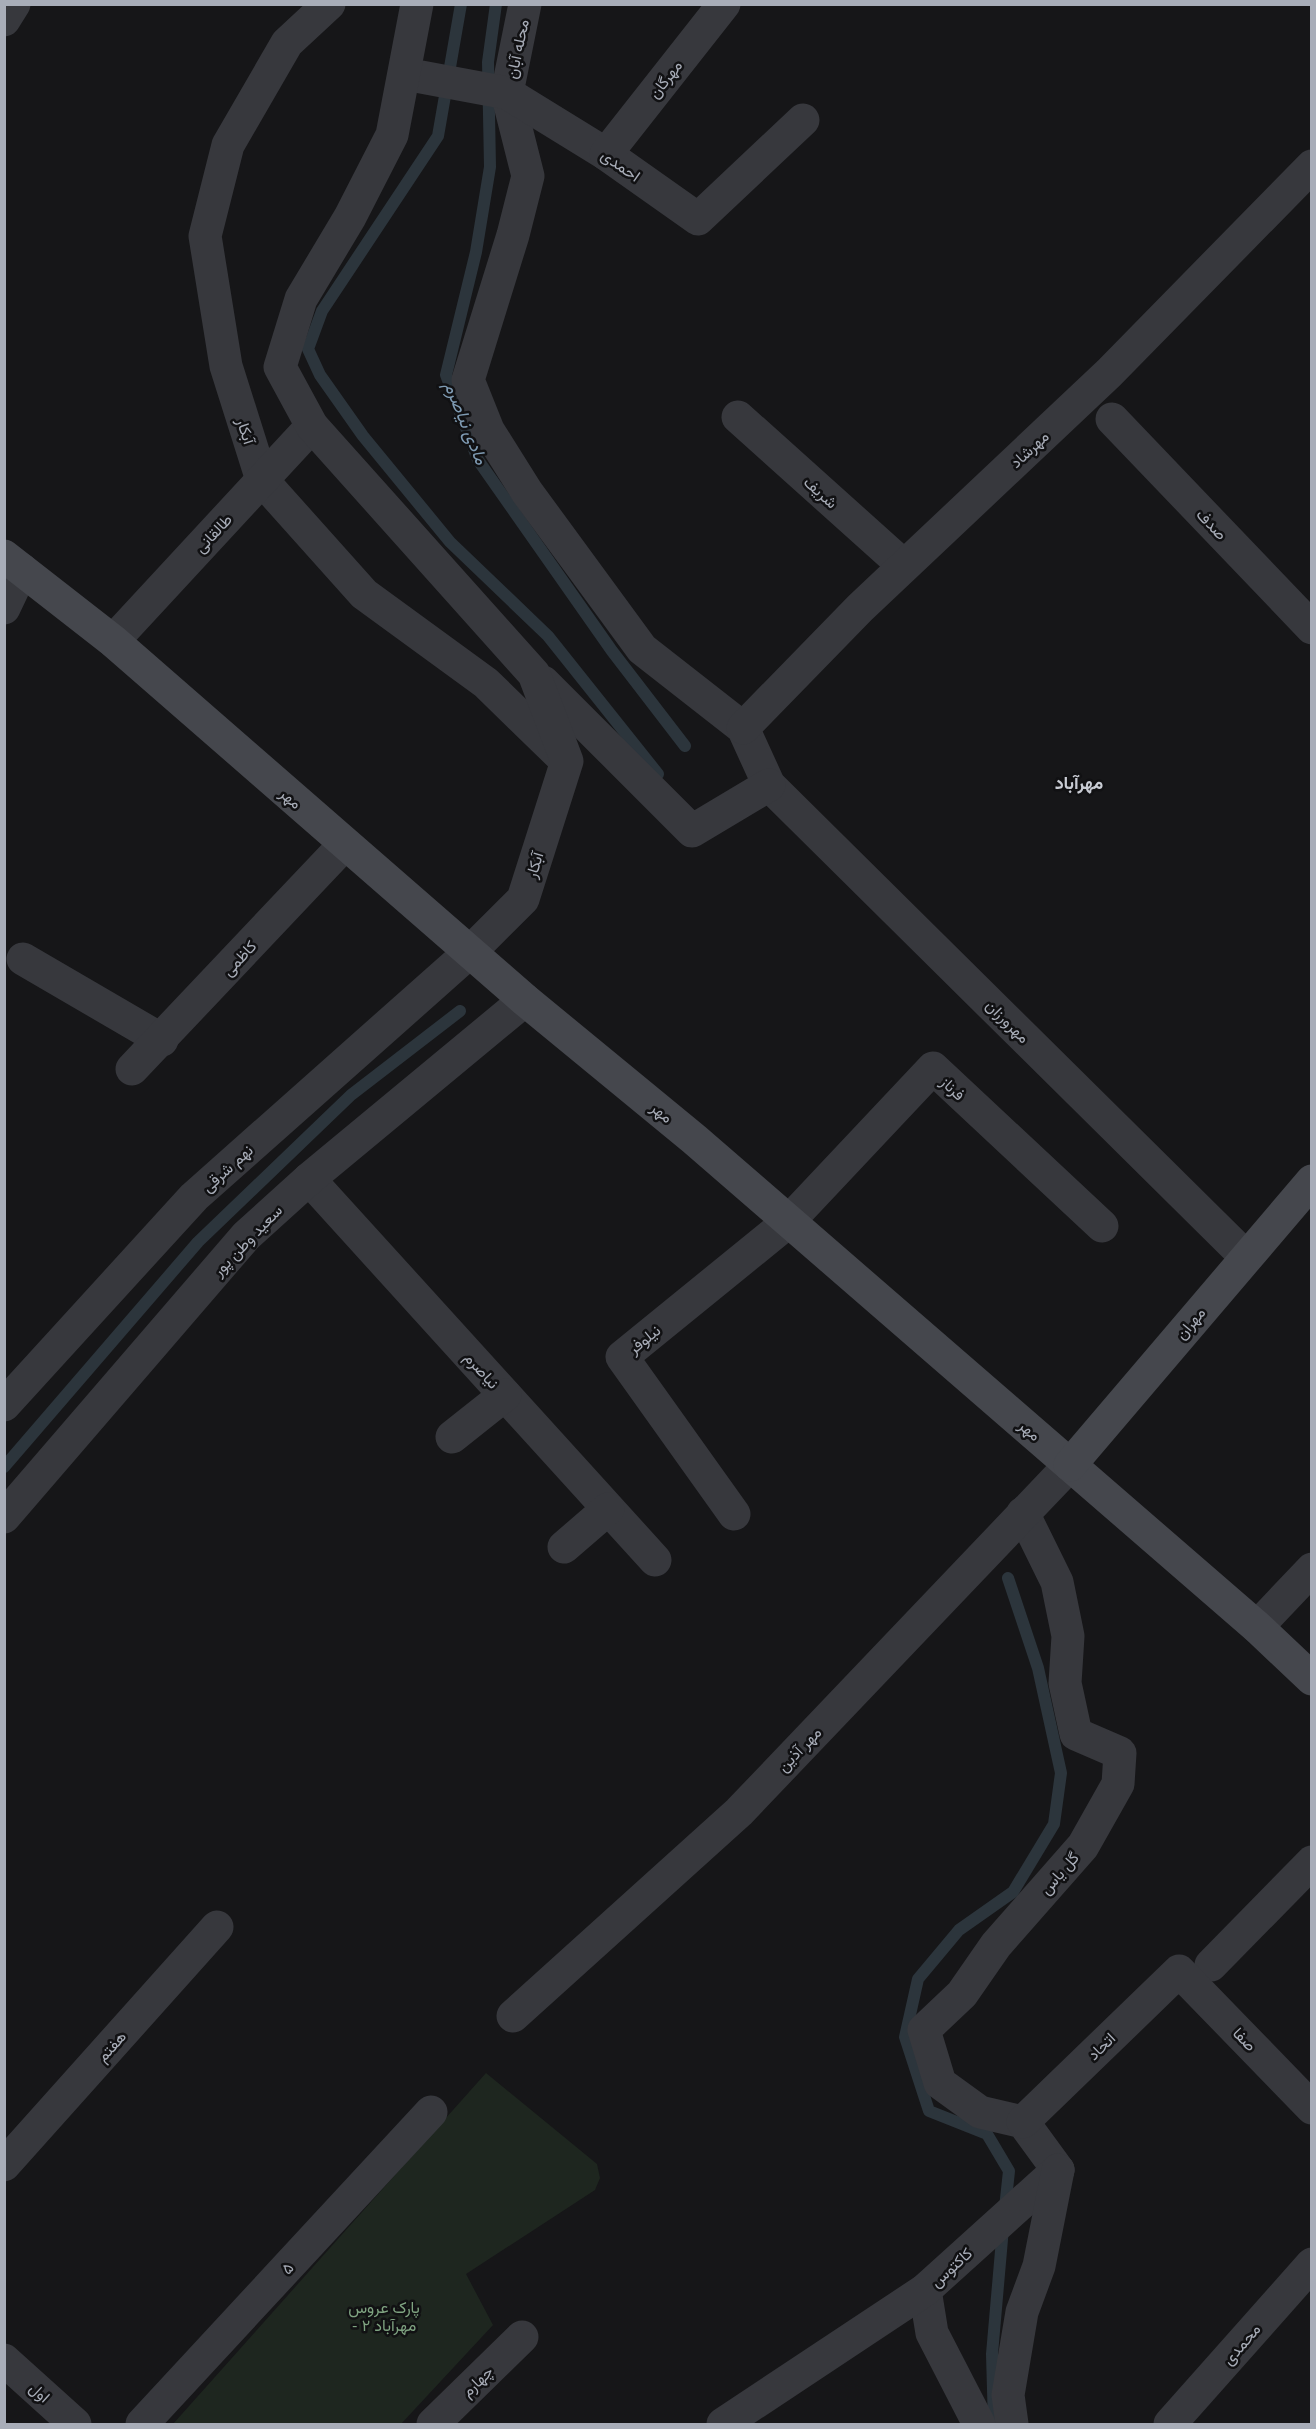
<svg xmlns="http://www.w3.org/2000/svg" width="1316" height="2429" viewBox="0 0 1316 2429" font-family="Lato,Vazirmatn,sans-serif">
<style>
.green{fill:#1e261f}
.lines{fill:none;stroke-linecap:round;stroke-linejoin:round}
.stream{stroke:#2c353c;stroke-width:12}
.street{stroke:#37383d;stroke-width:33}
.secondary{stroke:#45474d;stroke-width:33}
.labels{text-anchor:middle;stroke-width:5;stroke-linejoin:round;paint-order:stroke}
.street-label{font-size:16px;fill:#a8adb8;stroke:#111113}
.park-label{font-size:16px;fill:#7fa381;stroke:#111113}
.water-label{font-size:18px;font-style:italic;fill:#7f9bb3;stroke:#111113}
.neighbourhood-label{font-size:18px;font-weight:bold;fill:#c9ccd4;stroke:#111113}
</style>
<rect width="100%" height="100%" fill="#161618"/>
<!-- green -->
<path class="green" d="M486 2073 597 2164 600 2178 595 2190 466 2274 493 2325 401 2424H173Z"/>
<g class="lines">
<!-- stream -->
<g class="stream">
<path d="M461 4 438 136 322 311 308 349 320 375 363 436 450 542 548 636 658 774"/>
<path d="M496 4 488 62 490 167 476 252 446 375 478 460 612 651 685 746"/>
<path d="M4 1467 198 1242 351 1095 460 1011"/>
<path d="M1005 2208 1009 2171 987 2134 929 2111 905 2037 918 1979 959 1930 1013 1892 1054 1824 1061 1773 1038 1668 1008 1578"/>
<path d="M994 2424 992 2354 1003 2228"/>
</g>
<!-- street -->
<g class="street">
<path d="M329 4 287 43 228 145 205 236 226 366 262 480 364 594 486 683 561 756"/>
<path d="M525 4 507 93 528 176 513 235 468 380 488 430 527 492 642 649 743 728 769 785 1246 1257"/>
<path d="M4 20 14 4"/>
<path d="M405 74 507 93 606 154 698 219 803 120"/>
<path d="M606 154 724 4"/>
<path d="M738 417 904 566"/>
<path d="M1112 419 1312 628"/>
<path d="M4 608 22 570"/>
<path d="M113 641 312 426"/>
<path d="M543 682 692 831 769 785"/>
<path d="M743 728 860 608 1109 373 1312 166"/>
<path d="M23 959 162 1040"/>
<path d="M132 1069 344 845"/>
<path d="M309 1179 655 1560"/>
<path d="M4 1405 194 1197 471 951 523 899 567 761 534 674 312 426 280 367 301 299 350 217 392 135 417 4"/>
<path d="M452 1437 505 1395"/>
<path d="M1023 1513 1057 1582 1068 1636 1065 1683 1076 1734 1120 1753 1118 1784 1083 1846 996 1945 962 1994 924 2030 940 2083 980 2112 1023 2122 1058 2170"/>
<path d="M734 1514 622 1357 788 1222 933 1068 1102 1226"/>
<path d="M4 1517 246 1236 309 1179 525 1000"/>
<path d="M564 1547 608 1509"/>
<path d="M1257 1627 1312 1569"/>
<path d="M1211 1965 1312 1862"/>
<path d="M513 2016 739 1812 1070 1465"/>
<path d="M1023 2122 1179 1971 1312 2108"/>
<path d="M4 2165 217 1927"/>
<path d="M925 2290 932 2333 979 2424"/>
<path d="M4 2360 75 2424"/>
<path d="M142 2424 431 2112"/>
<path d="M433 2424 522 2337"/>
<path d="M723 2424 925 2290 1058 2170"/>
<path d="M1012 2424 1008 2395 1022 2312 1039 2266 1058 2170"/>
<path d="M1170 2424 1312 2264"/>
</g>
<!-- secondary -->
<g class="secondary">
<path d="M4 556 113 641 525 1000 694 1139 1257 1627 1312 1679"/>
<path d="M1070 1465 1312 1181"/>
</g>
</g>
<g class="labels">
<!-- street labels -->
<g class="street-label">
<text transform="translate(517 49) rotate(-78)" y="6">محله آبان</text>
<text transform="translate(665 79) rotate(-52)" y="6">مهرگان</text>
<text transform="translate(621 165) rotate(35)" y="6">احمدی</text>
<text transform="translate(246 431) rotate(72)" y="6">آبکار</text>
<text transform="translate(1029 449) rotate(-43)" y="6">مهرشاد</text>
<text transform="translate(821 492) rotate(42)" y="6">شریف</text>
<text transform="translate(1212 524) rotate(46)" y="6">صدف</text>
<text transform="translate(213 533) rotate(-47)" y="6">طالقانی</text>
<text transform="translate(291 798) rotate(41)" y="6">مهر</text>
<text transform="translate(534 865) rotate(-73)" y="6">آبکار</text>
<text transform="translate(239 958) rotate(-47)" y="6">کاظمی</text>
<text transform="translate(1008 1021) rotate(45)" y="6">مهرورزان</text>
<text transform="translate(953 1088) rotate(43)" y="6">فرناز</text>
<text transform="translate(662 1112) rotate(39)" y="6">مهر</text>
<text transform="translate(227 1168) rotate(-42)" y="6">نهم شرقی</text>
<text transform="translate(247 1240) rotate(-46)" y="6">سعید وطن پور</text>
<text transform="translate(1190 1323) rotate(-50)" y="6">مهران</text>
<text transform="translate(644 1339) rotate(-39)" y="6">نیلوفر</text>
<text transform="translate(482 1370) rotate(48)" y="6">نیاصرم</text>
<text transform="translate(1030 1430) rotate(41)" y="6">مهر</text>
<text transform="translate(799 1749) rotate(-46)" y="6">مهر آذین</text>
<text transform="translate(1059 1873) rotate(-49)" y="6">گل یاس</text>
<text transform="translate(1245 2039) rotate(46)" y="6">صفا</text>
<text transform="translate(111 2046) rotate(-48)" y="6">هفتم</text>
<text transform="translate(1101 2046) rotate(-44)" y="6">اتحاد</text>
<text transform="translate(951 2267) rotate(-42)" y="6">کاکتوس</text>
<text transform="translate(287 2268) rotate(-47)" y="6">۵</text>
<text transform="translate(1241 2344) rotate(-49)" y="6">محمدی</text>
<text transform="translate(477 2381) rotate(-44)" y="6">چهارم</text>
<text transform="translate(40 2392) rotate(42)" y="6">اول</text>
</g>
<!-- park labels -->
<g class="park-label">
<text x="384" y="2313">پارک عروس<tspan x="384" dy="18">- مهرآباد ۲</tspan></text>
</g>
<!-- water labels -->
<g class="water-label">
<text transform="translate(466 423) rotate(68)" y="6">مادی نیاصرم</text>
</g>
<!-- neighbourhood labels -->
<g class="neighbourhood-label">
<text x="1079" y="789">مهرآباد</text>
</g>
</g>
<!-- border -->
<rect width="1316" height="2429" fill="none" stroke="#a8adb8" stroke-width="12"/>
</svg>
